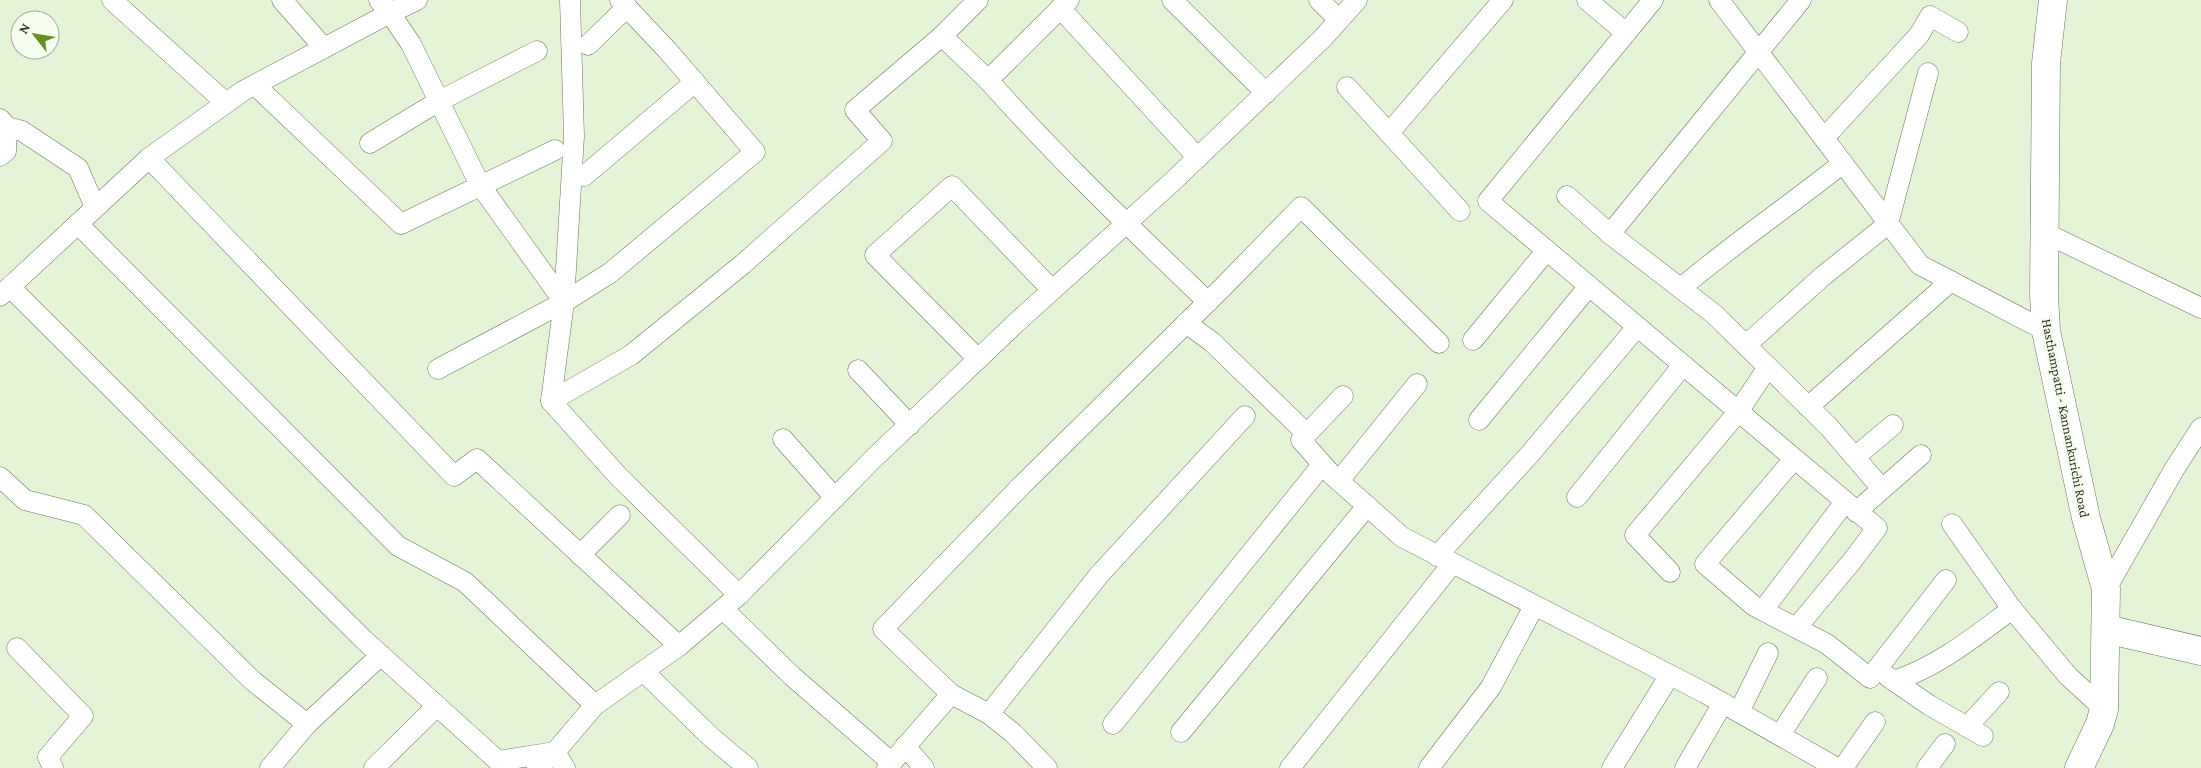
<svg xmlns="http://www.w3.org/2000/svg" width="2201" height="768" viewBox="0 0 2201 768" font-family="'Crimson Pro',serif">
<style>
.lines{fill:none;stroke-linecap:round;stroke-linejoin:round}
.street-casing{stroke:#6b775d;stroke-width:21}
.secondary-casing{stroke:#6b775d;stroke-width:29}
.street{stroke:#fff;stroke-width:20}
.secondary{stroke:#fff;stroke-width:28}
.labels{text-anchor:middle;stroke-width:5;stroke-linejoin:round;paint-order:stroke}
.street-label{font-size:14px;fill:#2f3429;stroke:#f6feed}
</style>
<rect width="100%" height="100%" fill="#e5f3d6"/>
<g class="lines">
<!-- street casing -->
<g class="street-casing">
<g id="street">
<path d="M112 0 226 103"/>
<path d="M282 0 324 48"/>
<path d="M379 0 390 13 417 0"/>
<path d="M1172 0 1266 93"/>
<path d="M1319 0 1339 20"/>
<path d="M1587 0 1626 33"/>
<path d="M1653 0 1488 201 1877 528 1852 561 1797 627"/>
<path d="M1719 0 1920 265 2046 331"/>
<path d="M1060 8 1198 158"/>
<path d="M942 36 978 0"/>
<path d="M588 45 627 7"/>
<path d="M988 80C1057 158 1133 230 1208 302"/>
<path d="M255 85 401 224 555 150"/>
<path d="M1347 87 1460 211"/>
<path d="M0 119 7 127 22 131 78 168 95 207"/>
<path d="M1389 133 1503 0"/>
<path d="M1824 138 1919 35 1930 16 1958 32"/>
<path d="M370 143 439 101 537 51"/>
<path d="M0 156 6 151 7 127"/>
<path d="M149 158 454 476 477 459 679 646"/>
<path d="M584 176 695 82"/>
<path d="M1567 196 1610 234 1714 314 1829 427 1882 489"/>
<path d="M78 224 398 546 465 582 595 705"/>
<path d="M2043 232 2201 308"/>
<path d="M1610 234 1801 0"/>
<path d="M10 287 364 640 498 761 555 752 537 768"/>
<path d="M1681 288C1733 244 1789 206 1843 163"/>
<path d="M0 296 149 158 243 91 390 13 411 44 480 185 564 302 551 401 631 355 743 264 882 141 855 110 942 36 988 80 1069 0"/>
<path d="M564 302 574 136 570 0"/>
<path d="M1186 323 1212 342 1307 434"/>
<path d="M1473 340 1547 250"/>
<path d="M1746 345 1823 276 1888 224 1928 73"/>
<path d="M978 359 875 255 952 186 1052 290"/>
<path d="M438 369 564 302 610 273 755 152 668 51 620 0"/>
<path d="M858 370 910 425"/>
<path d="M1343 396 1301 440 1331 474 1402 537 1705 693 1837 768"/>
<path d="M551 401 618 476 739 595"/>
<path d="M1808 407 1951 281"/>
<path d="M1479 420 1589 286"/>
<path d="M783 439 835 498"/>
<path d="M1855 457 1893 425"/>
<path d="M1794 459 1705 564 1754 606 1827 644 1870 678 1946 580"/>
<path d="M0 477 25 500 84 515 253 681 307 724 381 655"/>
<path d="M1339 481 1417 384"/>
<path d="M1577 497 1683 365"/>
<path d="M1856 512 1921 455"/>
<path d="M1952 524 2012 609 2068 676 2104 709"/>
<path d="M580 555 620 515"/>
<path d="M1437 556 1530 454 1637 327"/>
<path d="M1670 572 1635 535 1738 412 1768 367"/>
<path d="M2106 589 2175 468 2201 428"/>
<path d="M723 609 792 676 891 762"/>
<path d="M1763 610 1845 502"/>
<path d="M17 648 83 716 48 757 53 768"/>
<path d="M643 671 712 738 748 768"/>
<path d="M1887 676 1929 705 1983 736"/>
<path d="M1894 681C1939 666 1974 637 2012 609"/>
<path d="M951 694 883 629 1021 486 1223 287 1301 207 1439 343"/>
<path d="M1739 712 1768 653"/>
<path d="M989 714 1099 575 1245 416"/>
<path d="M1113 724 1322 465"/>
<path d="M1967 727 1999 692"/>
<path d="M1181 732 1367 506"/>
<path d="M1780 735 1817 678"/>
<path d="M905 746 924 768"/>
<path d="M270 768 307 724"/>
<path d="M374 768 437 706"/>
<path d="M565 768 555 752 595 705 679 646 739 595 873 459 1018 321 1171 183 1322 39 1357 0"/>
<path d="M887 768 951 694 989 714 1013 733 1047 768"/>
<path d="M1290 768 1452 564"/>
<path d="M1429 768 1491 687 1534 606"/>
<path d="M1612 768 1670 675"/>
<path d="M1685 768 1723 703"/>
<path d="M1843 768 1875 722"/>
<path d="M1927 768 1945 744"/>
</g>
</g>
<!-- secondary casing -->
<g class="secondary-casing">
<g id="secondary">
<path d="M2053 0 2046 63 2044 295 2046 331 2086 518 2106 589 2104 709 2100 724 2079 768"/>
<path d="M2106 629 2201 651"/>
</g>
</g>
<!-- street -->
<use href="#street" class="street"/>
<!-- secondary -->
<use href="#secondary" class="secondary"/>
</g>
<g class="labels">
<!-- street labels -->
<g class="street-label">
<text transform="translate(2066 418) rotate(79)" y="5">Hasthampatti - Kannankurichi Road</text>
</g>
</g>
<!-- north arrow -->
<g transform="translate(35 35) rotate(301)"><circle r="24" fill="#f6feed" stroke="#a6ad9f"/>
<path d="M0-4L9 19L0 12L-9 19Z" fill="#658f1e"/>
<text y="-8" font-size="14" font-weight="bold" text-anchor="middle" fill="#2f3429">N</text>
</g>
</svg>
